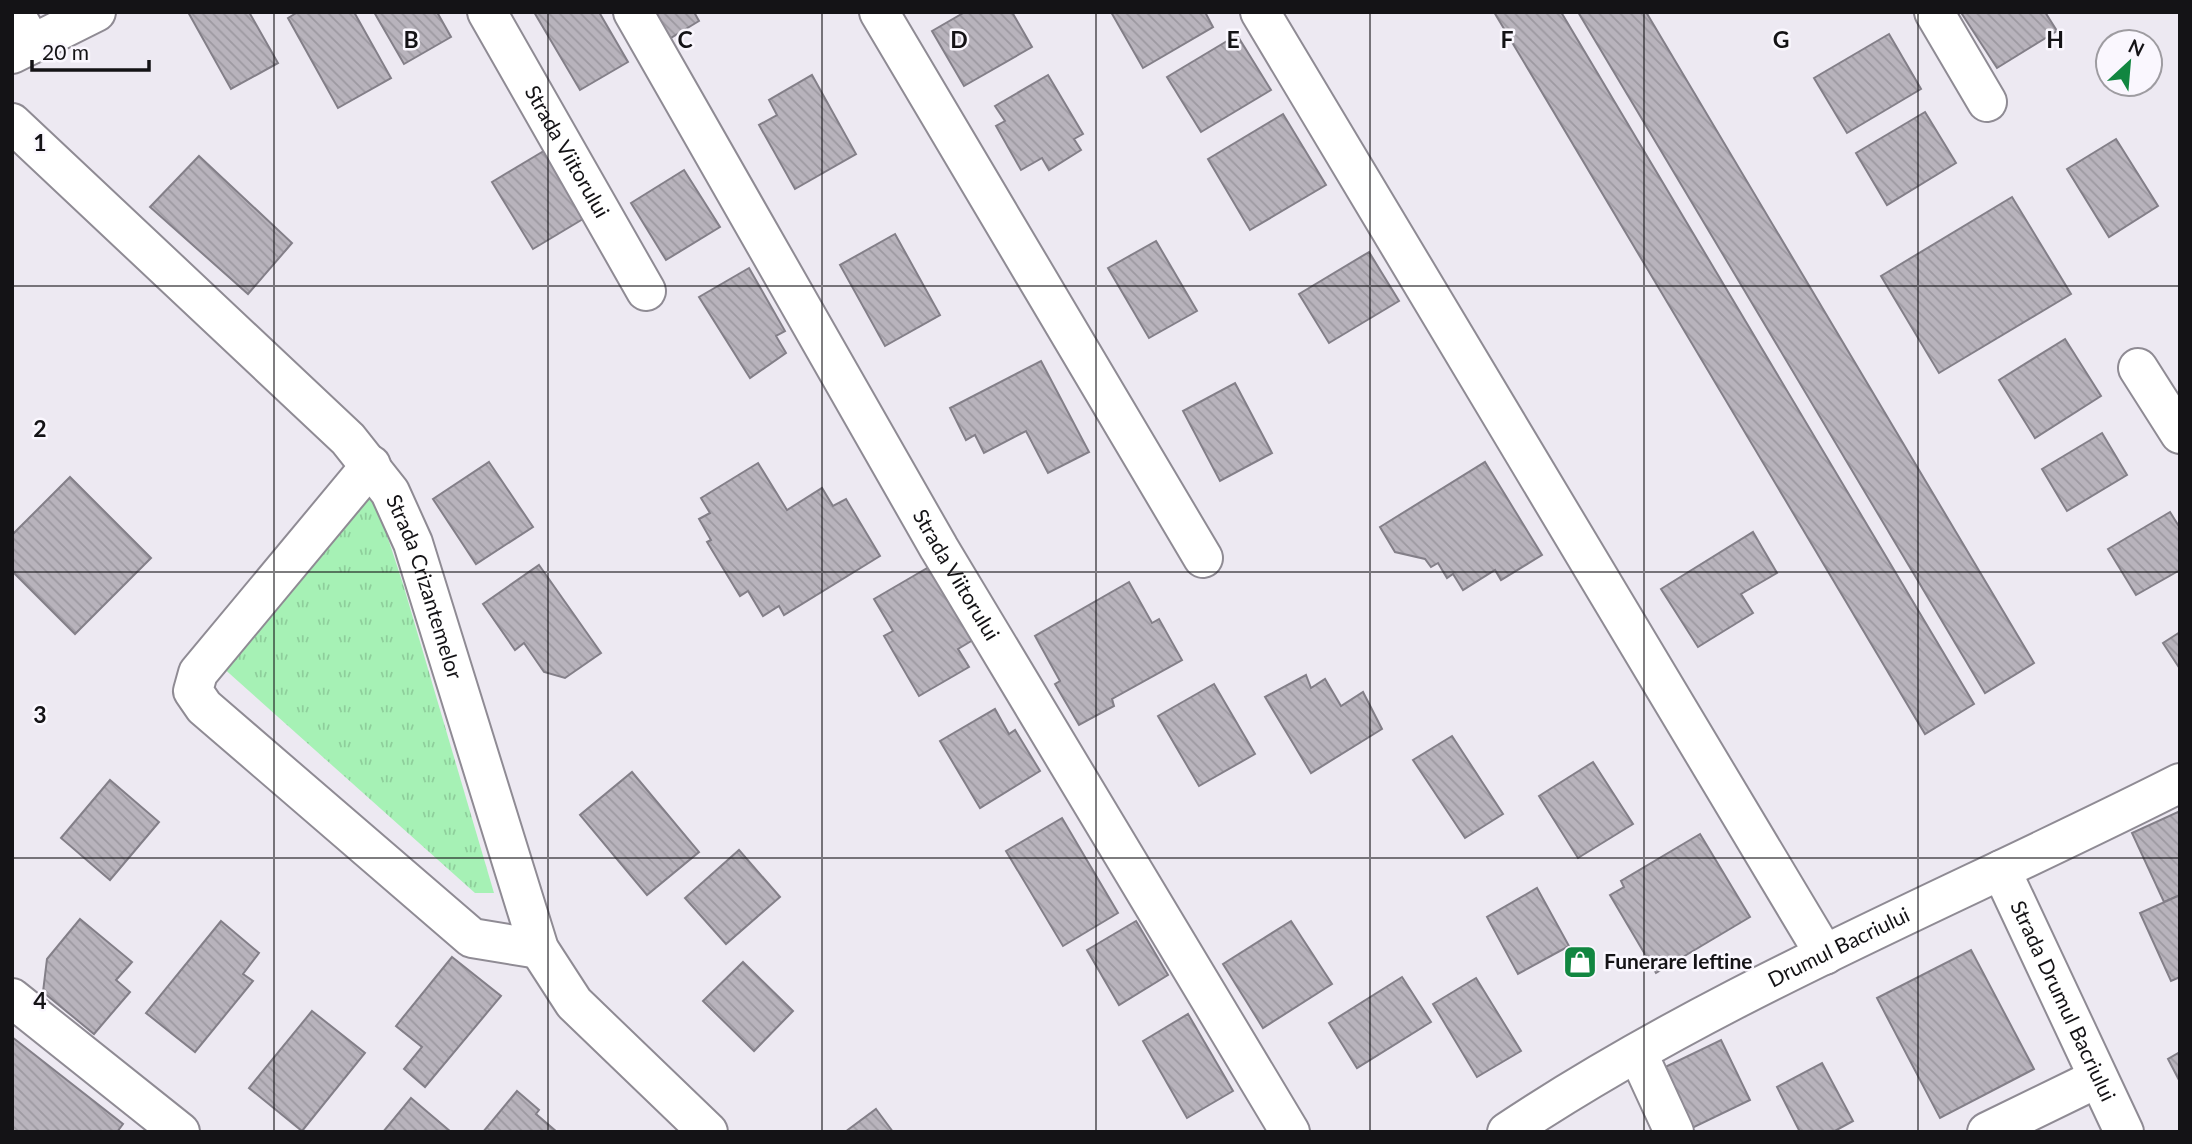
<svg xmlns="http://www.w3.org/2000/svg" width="2192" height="1144" viewBox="0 0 2192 1144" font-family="Lato,sans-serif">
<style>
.park{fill:url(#park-tufts)}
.building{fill:url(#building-back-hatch);stroke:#837f88;stroke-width:2}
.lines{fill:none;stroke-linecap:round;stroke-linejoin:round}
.minor-casing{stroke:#8f8b94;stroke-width:42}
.minor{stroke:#fff;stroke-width:38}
.grid{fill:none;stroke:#141316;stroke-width:2;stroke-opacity:0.55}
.labels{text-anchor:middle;stroke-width:5;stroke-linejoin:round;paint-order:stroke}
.street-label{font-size:21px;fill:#141316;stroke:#faf7fe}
.poi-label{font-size:21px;font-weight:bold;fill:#141316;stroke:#faf7fe;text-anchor:start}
.grid-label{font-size:23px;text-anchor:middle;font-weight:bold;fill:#141316;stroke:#faf7fe;stroke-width:5;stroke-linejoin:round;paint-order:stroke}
</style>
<defs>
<pattern id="park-tufts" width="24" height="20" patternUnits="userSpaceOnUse" patternTransform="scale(1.75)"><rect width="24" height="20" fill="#a6f1b5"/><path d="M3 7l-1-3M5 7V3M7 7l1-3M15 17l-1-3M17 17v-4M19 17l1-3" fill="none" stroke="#8ece9b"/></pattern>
<pattern id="building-back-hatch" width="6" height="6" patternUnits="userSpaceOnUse" patternTransform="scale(1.75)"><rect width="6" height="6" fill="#b8b3bc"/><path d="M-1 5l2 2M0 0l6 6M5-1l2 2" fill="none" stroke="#9d99a1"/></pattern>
</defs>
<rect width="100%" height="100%" fill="#ede9f2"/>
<!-- park -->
<path class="park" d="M351 468 380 514 403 584 494 893H475L202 649Z"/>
<!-- building -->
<g class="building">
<path d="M188 12H249L278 63 231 89Z"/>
<path d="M298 12H354L391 78 338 108 288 18Z"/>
<path d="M374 12H437L451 37 404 64Z"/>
<path d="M534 12H599L628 62 580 90Z"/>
<path d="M640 12H694L699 21 659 45Z"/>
<path d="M965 12H1012L1032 47 964 86 932 31Z"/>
<path d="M1111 12H1205L1213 27 1143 68Z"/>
<path d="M1494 12H1561L1974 704 1925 734Z"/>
<path d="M1578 12H1646L2034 663 1985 693Z"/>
<path d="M1965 12H2045L2057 31 1997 68 1962 14Z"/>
<path d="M1889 34 1921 89 1847 133 1814 78Z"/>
<path d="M1237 35 1271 90 1201 132 1167 77Z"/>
<path d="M812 75 856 154 795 189 759 125 777 115 769 100Z"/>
<path d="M1048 75 1083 134 1074 139 1081 150 1049 170 1042 158 1021 170 996 126 1005 121 995 106Z"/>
<path d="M1925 112 1956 163 1887 205 1856 153Z"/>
<path d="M1283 114 1326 185 1250 230 1208 159Z"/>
<path d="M2116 139 2158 206 2109 237 2067 169Z"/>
<path d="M547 149 588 216 533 249 492 182Z"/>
<path d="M199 156 292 243 248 294 150 207Z"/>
<path d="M684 170 720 227 666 260 631 203Z"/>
<path d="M2012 197 2071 294 1939 373 1881 276Z"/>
<path d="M895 234 940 315 885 346 840 265Z"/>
<path d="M1156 241 1197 311 1149 338 1108 268Z"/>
<path d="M1369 252 1399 301 1329 343 1299 294Z"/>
<path d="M749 268 785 331 776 336 786 353 750 378 699 297Z"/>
<path d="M2065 339 2101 396 2035 438 1999 380Z"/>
<path d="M1041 361 1089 452 1048 473 1026 431 984 453 975 435 966 440 950 408Z"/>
<path d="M1235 383 1272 453 1220 481 1183 411Z"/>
<path d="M2102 433 2127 475 2067 511 2042 469Z"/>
<path d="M489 462 533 527 476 564 433 499Z"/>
<path d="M1485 462 1542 555 1501 580 1495 570 1463 590 1453 574 1447 578 1438 563 1431 567 1425 559 1395 552 1380 527Z"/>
<path d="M758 463 787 510 822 488 833 506 846 499 880 556 784 615 779 606 763 616 748 591 740 596 707 542 711 540 699 519 710 513 701 498Z"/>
<path d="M70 477 151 558 75 634 12 571V535Z"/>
<path d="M2170 512 2180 528V570L2136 595 2108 549Z"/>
<path d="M1753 532 1777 573 1741 594 1753 613 1698 647 1661 589Z"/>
<path d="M934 564 978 637 958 649 969 667 919 696 884 636 893 631 874 599Z"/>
<path d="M539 565 601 653 565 678 544 672 524 643 515 650 483 604Z"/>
<path d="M1129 582 1152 623 1159 619 1182 660 1112 699 1114 706 1079 725 1055 684 1060 681 1035 636Z"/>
<path d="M2180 632V669L2163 643Z"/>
<path d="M1306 675 1311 688 1325 679 1341 706 1363 692 1382 729 1311 773 1265 697Z"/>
<path d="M1214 684 1255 754 1199 786 1158 716Z"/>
<path d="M995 709 1009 734 1015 730 1040 771 980 808 940 741Z"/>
<path d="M1452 736 1503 814 1465 838 1413 760Z"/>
<path d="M1593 762 1633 824 1578 858 1539 796Z"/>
<path d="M632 772 699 852 647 895 580 815Z"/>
<path d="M110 780 159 822 110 880 61 838Z"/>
<path d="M2180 811V895L2164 902 2132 833Z"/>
<path d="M1062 818 1118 913 1063 946 1006 851Z"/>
<path d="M1700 834 1750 917 1656 973 1610 895 1624 887 1621 881Z"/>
<path d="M739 850 780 897 726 944 685 898Z"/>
<path d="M1537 888 1569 946 1518 974 1487 917Z"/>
<path d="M2180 895V977L2171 981 2140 913Z"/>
<path d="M80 919 132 962 116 980 130 992 94 1034 43 992 47 959Z"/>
<path d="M221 921 259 953 243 974 253 981 195 1052 146 1013Z"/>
<path d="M1136 921 1168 975 1119 1005 1087 950Z"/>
<path d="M1291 921 1332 984 1263 1028 1223 964Z"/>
<path d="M1971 950 2034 1069 1940 1118 1877 998Z"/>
<path d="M452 957 501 996 425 1087 404 1069 422 1047 396 1026Z"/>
<path d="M743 962 793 1011 754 1051 703 1001Z"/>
<path d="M1402 977 1431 1022 1357 1068 1329 1023Z"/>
<path d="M1476 978 1521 1051 1477 1077 1433 1004Z"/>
<path d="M312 1011 365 1053 302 1131 249 1088Z"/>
<path d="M1188 1014 1233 1091 1187 1118 1143 1041Z"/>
<path d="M12 1037 123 1124 117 1132H12Z"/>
<path d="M1721 1040 1750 1100 1688 1130 1659 1070Z"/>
<path d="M2180 1052V1082L2168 1059Z"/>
<path d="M1822 1063 1853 1121 1833 1132H1800L1777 1087Z"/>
<path d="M517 1091 539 1110 536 1114 557 1132H483Z"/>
<path d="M411 1098 451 1132H383Z"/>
<path d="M876 1109 893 1132H845Z"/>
</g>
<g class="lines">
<!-- minor casing -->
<g class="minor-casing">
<g id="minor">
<path d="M14 12 32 44"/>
<path id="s1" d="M487 12 646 291"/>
<path id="s2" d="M633 12 939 548 1290 1132"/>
<path d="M879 12 1203 558"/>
<path d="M1260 12 1825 955"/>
<path d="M1934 12 1987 102"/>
<path d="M12 54 96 12"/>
<path id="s3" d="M12 123 348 439 390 492 413 543 539 949 574 1003 708 1132"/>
<path d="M2138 368 2180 434"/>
<path d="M371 465 198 673 193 691 204 707 472 938 539 949"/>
<path id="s4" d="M2001 870 2124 1132"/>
<path d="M12 998 180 1132"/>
<path d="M1638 1054 1674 1132"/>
<path id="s5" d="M1507 1132C1715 993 1957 896 2180 783"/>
<path d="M1987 1132 2098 1078"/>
</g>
</g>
<!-- minor -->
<use href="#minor" class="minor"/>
</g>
<!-- grid -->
<path class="grid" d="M274 12V1132M548 12V1132M822 12V1132M1096 12V1132M1370 12V1132M1644 12V1132M1918 12V1132M12 286H2180M12 572H2180M12 858H2180"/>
<!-- icons -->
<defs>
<g id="shop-square" transform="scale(1.75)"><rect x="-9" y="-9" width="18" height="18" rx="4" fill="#118640" stroke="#faf7fe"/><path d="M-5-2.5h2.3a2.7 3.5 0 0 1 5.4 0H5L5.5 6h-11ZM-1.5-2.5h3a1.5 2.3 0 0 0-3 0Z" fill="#fff"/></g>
</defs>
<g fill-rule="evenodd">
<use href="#shop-square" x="1580" y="962"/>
</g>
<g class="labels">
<!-- street labels -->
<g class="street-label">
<text dy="7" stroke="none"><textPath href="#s1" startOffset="161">Strada Viitorului</textPath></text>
<text dy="7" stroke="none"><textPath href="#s2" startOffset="649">Strada Viitorului</textPath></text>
<text dy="7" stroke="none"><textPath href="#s3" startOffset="630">Strada Crizantemelor</textPath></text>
<text dy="7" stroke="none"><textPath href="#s5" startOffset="380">Drumul Bacriului</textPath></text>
<text dy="7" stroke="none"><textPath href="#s4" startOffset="145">Strada Drumul Bacriului</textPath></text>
</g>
<!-- poi labels -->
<g class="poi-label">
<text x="1604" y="969">Funerare Ieftine</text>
</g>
</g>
<g class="grid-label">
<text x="411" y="48">B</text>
<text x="685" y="48">C</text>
<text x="959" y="48">D</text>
<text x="1233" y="48">E</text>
<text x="1507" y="48">F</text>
<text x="1781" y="48">G</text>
<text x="2055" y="48">H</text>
<text x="40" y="151">1</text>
<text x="40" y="437">2</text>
<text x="40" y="723">3</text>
<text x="40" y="1009">4</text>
</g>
<!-- border -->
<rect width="2192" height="1144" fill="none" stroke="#141316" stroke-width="28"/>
<!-- north arrow -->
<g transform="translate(2129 63) rotate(26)"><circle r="33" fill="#faf7fe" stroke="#9e9ca1" stroke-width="2"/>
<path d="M0-5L12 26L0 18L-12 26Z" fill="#118640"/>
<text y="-10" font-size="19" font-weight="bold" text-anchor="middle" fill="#141316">N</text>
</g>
<!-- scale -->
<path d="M32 60v10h117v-10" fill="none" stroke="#141316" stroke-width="3.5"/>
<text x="42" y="60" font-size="21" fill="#141316" stroke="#faf7fe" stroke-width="5" paint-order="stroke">20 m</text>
</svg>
